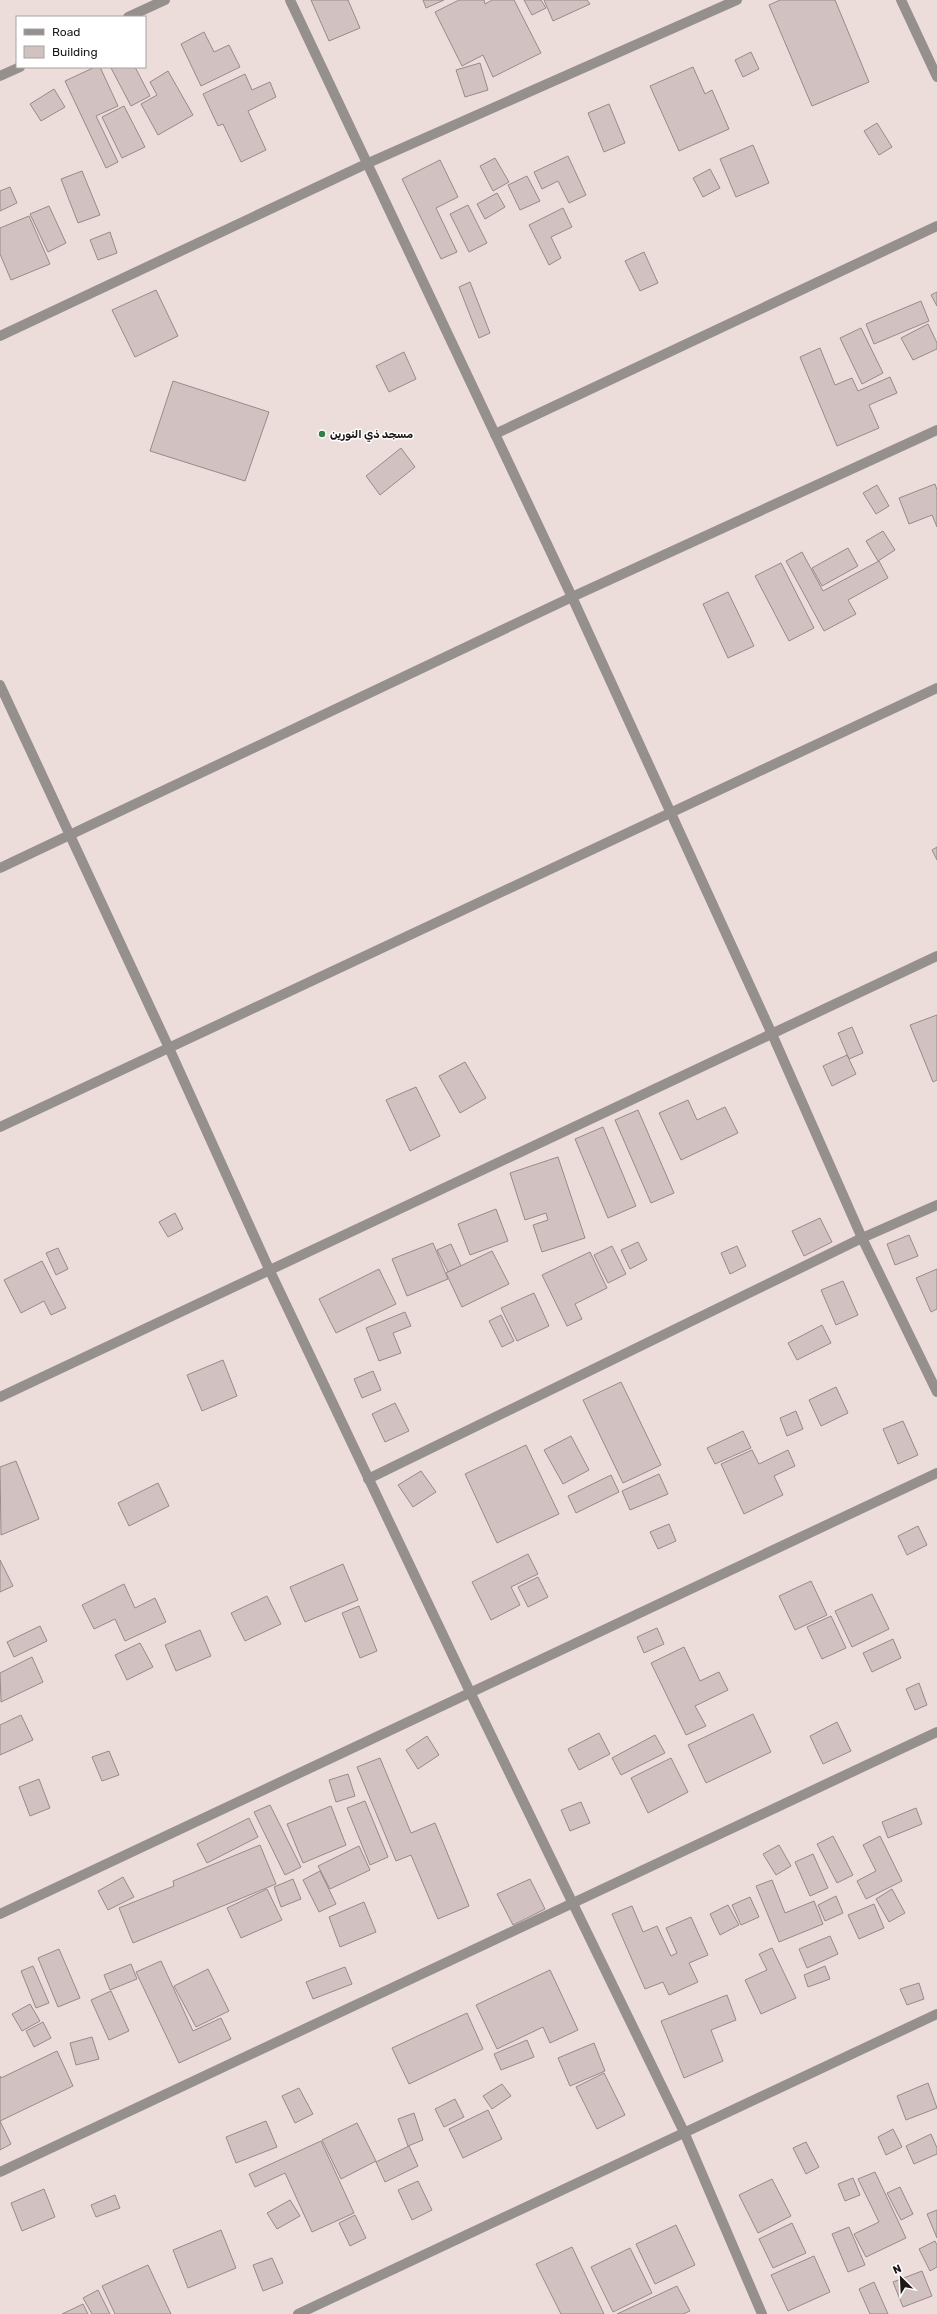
<svg xmlns="http://www.w3.org/2000/svg" width="937" height="2314" viewBox="0 0 937 2314" font-family="Rubik,Cairo,sans-serif">
<style>
.building{fill:#d1c2c1;stroke:#998a89}
.lines{fill:none;stroke-linecap:round;stroke-linejoin:round}
.street{stroke:#958f8e;stroke-width:10}
.poi-dot{fill:#347e4c;stroke:#fff;stroke-width:1.5}
.labels{text-anchor:middle;stroke-width:3;stroke-linejoin:round;paint-order:stroke}
.poi-label{font-size:11px;font-weight:bold;fill:#1d1817;stroke:#fff;text-anchor:start}
</style>
<rect width="100%" height="100%" fill="#ecdddb"/>
<!-- building -->
<g class="building">
<path d="M311 0H348L360 28 329 41Z"/>
<path d="M423 0H444L426 8Z"/>
<path d="M459 0H484L485 4 492 0H514L541 53 493 77 483 55 462 66 435 12Z"/>
<path d="M524 0H541L546 8 532 15Z"/>
<path d="M544 0H587L590 4 553 21Z"/>
<path d="M780 0H835L869 82 812 106 769 5Z"/>
<path d="M204 32 214 52 229 45 240 67 201 86 181 44Z"/>
<path d="M751 52 759 69 743 77 735 60Z"/>
<path d="M480 63 488 90 465 97 456 70Z"/>
<path d="M95 67H100L118 106 96 116 118 162 106 168 65 81Z"/>
<path d="M114 67H135L150 96 131 106 111 68Z"/>
<path d="M693 67 705 94 712 90 729 129 679 151 650 86Z"/>
<path d="M168 71 193 115 158 135 141 104 157 95 150 82Z"/>
<path d="M245 74 252 90 270 82 276 97 248 111 266 150 241 162 223 124 218 126 203 94Z"/>
<path d="M54 89 65 107 41 121 30 104Z"/>
<path d="M609 104 625 143 604 152 588 113Z"/>
<path d="M124 106 145 147 122 158 102 117Z"/>
<path d="M877 123 892 147 879 155 864 131Z"/>
<path d="M753 145 769 183 736 197 720 159Z"/>
<path d="M568 156 586 195 569 203 558 181 542 189 534 172Z"/>
<path d="M495 158 509 182 493 191 480 166Z"/>
<path d="M440 160 458 197 436 208 457 252 441 259 402 179Z"/>
<path d="M710 169 720 188 703 197 693 178Z"/>
<path d="M82 171 100 215 78 223 61 179Z"/>
<path d="M527 176 540 201 520 210 508 185Z"/>
<path d="M10 187 17 203 0 211V191Z"/>
<path d="M497 193 505 207 485 219 477 204Z"/>
<path d="M468 205 487 243 469 252 450 214Z"/>
<path d="M49 206 66 243 48 252 30 214Z"/>
<path d="M563 208 572 227 551 237 561 258 549 265 529 225Z"/>
<path d="M29 216 50 264 11 280 0 254V228Z"/>
<path d="M110 232 117 253 98 260 90 240Z"/>
<path d="M644 252 658 283 640 291 625 261Z"/>
<path d="M470 282 490 333 479 338 459 287Z"/>
<path d="M156 290 178 336 135 357 112 310Z"/>
<path d="M937 292V306L931 295Z"/>
<path d="M921 301 929 321 874 344 866 324Z"/>
<path d="M928 324 937 343V349L913 360 901 338Z"/>
<path d="M861 328 883 373 862 384 840 338Z"/>
<path d="M820 348 835 385 852 378 858 391 890 377 897 393 869 405 879 428 837 446 800 357Z"/>
<path d="M404 352 416 379 389 392 376 366Z"/>
<path d="M173 381 269 412 245 481 150 451Z"/>
<path d="M401 448 415 467 380 495 366 476Z"/>
<path d="M935 484 937 490V527L932 515 909 524 899 498Z"/>
<path d="M877 485 889 506 876 514 863 493Z"/>
<path d="M883 531 895 550 878 561 866 541Z"/>
<path d="M848 548 858 566 822 586 812 568Z"/>
<path d="M802 552 823 591 879 561 888 578 848 600 856 614 824 631 786 561Z"/>
<path d="M781 563 814 628 789 641 755 576Z"/>
<path d="M728 592 754 646 728 658 703 604Z"/>
<path d="M937 847V860L932 850Z"/>
<path d="M937 1015V1080L933 1082 910 1025Z"/>
<path d="M852 1027 863 1053 849 1059 838 1033Z"/>
<path d="M847 1055 856 1074 832 1086 823 1066Z"/>
<path d="M465 1062 486 1098 460 1113 439 1076Z"/>
<path d="M416 1087 440 1136 410 1151 386 1100Z"/>
<path d="M688 1100 697 1120 725 1107 738 1133 681 1160 659 1113Z"/>
<path d="M638 1110 674 1193 651 1203 615 1120Z"/>
<path d="M603 1127 636 1206 608 1218 575 1139Z"/>
<path d="M558 1157 585 1238 542 1252 533 1225 548 1220 546 1213 525 1220 510 1173Z"/>
<path d="M496 1209 508 1241 470 1255 458 1224Z"/>
<path d="M175 1213 183 1229 168 1237 159 1222Z"/>
<path d="M820 1218 832 1242 804 1256 792 1231Z"/>
<path d="M909 1235 918 1256 895 1265 887 1244Z"/>
<path d="M638 1242 647 1260 630 1269 621 1250Z"/>
<path d="M433 1243 448 1279 407 1296 392 1259Z"/>
<path d="M451 1244 461 1266 448 1272 437 1250Z"/>
<path d="M612 1246 626 1274 608 1283 594 1255Z"/>
<path d="M737 1246 746 1266 730 1274 721 1253Z"/>
<path d="M58 1248 68 1269 56 1275 46 1253Z"/>
<path d="M492 1251 509 1284 462 1307 446 1273Z"/>
<path d="M590 1252 607 1288 575 1304 582 1319 567 1326 542 1275Z"/>
<path d="M42 1261 66 1308 51 1315 44 1301 21 1313 4 1280Z"/>
<path d="M379 1269 396 1304 336 1333 319 1299Z"/>
<path d="M937 1269V1309L931 1312 916 1278Z"/>
<path d="M843 1281 858 1315 836 1325 821 1290Z"/>
<path d="M534 1293 549 1326 517 1341 501 1308Z"/>
<path d="M405 1312 411 1326 393 1333 401 1353 379 1361 366 1328Z"/>
<path d="M501 1315 514 1341 502 1347 489 1321Z"/>
<path d="M822 1325 831 1343 797 1360 788 1343Z"/>
<path d="M223 1360 237 1396 202 1411 187 1375Z"/>
<path d="M373 1371 381 1390 362 1398 354 1379Z"/>
<path d="M621 1382 661 1465 623 1483 583 1400Z"/>
<path d="M836 1387 848 1413 821 1426 809 1400Z"/>
<path d="M395 1403 409 1431 385 1442 372 1414Z"/>
<path d="M796 1411 803 1429 787 1436 780 1418Z"/>
<path d="M903 1421 918 1455 898 1464 883 1429Z"/>
<path d="M743 1431 751 1448 715 1464 707 1448Z"/>
<path d="M571 1436 589 1470 563 1484 544 1450Z"/>
<path d="M526 1445 559 1514 497 1543 465 1474Z"/>
<path d="M752 1450 759 1464 788 1450 795 1466 774 1476 783 1495 744 1514 721 1464Z"/>
<path d="M16 1461 39 1519 1 1535 0 1467Z"/>
<path d="M421 1471 436 1492 413 1507 398 1485Z"/>
<path d="M659 1474 668 1494 630 1510 622 1491Z"/>
<path d="M611 1475 619 1492 576 1513 568 1496Z"/>
<path d="M158 1483 169 1506 129 1526 118 1503Z"/>
<path d="M669 1524 676 1541 658 1549 650 1532Z"/>
<path d="M918 1526 927 1545 907 1555 898 1536Z"/>
<path d="M528 1554 538 1574 511 1587 520 1605 491 1620 472 1582Z"/>
<path d="M0 1560 13 1586 0 1592Z"/>
<path d="M343 1564 358 1600 305 1622 290 1587Z"/>
<path d="M538 1577 548 1597 528 1607 518 1587Z"/>
<path d="M811 1581 827 1615 795 1630 779 1596Z"/>
<path d="M124 1584 135 1608 155 1598 166 1622 125 1641 115 1619 94 1629 82 1605Z"/>
<path d="M872 1594 889 1629 852 1647 835 1611Z"/>
<path d="M267 1596 281 1624 245 1641 231 1613Z"/>
<path d="M359 1606 377 1651 360 1658 342 1613Z"/>
<path d="M831 1616 846 1648 822 1659 807 1627Z"/>
<path d="M40 1626 47 1641 14 1657 7 1642Z"/>
<path d="M657 1628 664 1644 644 1653 637 1637Z"/>
<path d="M200 1630 211 1656 176 1671 165 1645Z"/>
<path d="M893 1639 901 1658 872 1672 863 1653Z"/>
<path d="M140 1643 153 1667 127 1680 115 1655Z"/>
<path d="M684 1647 700 1681 719 1672 728 1690 695 1706 706 1726 686 1735 651 1663Z"/>
<path d="M32 1657 43 1682 1 1702 0 1673Z"/>
<path d="M919 1683 927 1705 915 1710 906 1689Z"/>
<path d="M753 1714 771 1752 706 1783 688 1745Z"/>
<path d="M21 1715 33 1740 0 1755V1725Z"/>
<path d="M837 1722 851 1751 823 1764 810 1736Z"/>
<path d="M599 1733 610 1754 579 1770 568 1749Z"/>
<path d="M655 1735 665 1753 621 1775 612 1758Z"/>
<path d="M427 1736 439 1755 418 1769 406 1750Z"/>
<path d="M109 1751 119 1775 102 1781 92 1757Z"/>
<path d="M380 1758 411 1833 435 1823 469 1906 438 1919 411 1855 396 1861 357 1767Z"/>
<path d="M671 1758 688 1792 648 1813 631 1778Z"/>
<path d="M348 1774 355 1796 336 1802 329 1780Z"/>
<path d="M39 1779 50 1808 30 1816 19 1787Z"/>
<path d="M365 1801 388 1857 370 1865 347 1808Z"/>
<path d="M581 1802 590 1823 570 1831 561 1810Z"/>
<path d="M270 1805 301 1867 285 1875 254 1812Z"/>
<path d="M331 1806 346 1845 303 1863 287 1824Z"/>
<path d="M916 1808 922 1824 888 1838 882 1822Z"/>
<path d="M249 1818 258 1837 207 1863 197 1844Z"/>
<path d="M833 1836 853 1875 837 1883 817 1844Z"/>
<path d="M880 1836 902 1881 866 1899 857 1881 876 1871 863 1845Z"/>
<path d="M260 1845 276 1884 133 1943 119 1908 174 1886 173 1881Z"/>
<path d="M779 1845 791 1866 776 1875 763 1854Z"/>
<path d="M359 1846 370 1870 330 1889 318 1866Z"/>
<path d="M813 1854 828 1888 810 1896 795 1862Z"/>
<path d="M320 1871 336 1904 319 1912 303 1880Z"/>
<path d="M123 1877 134 1897 108 1910 98 1891Z"/>
<path d="M293 1879 301 1899 281 1907 274 1887Z"/>
<path d="M530 1879 545 1909 513 1925 497 1894Z"/>
<path d="M772 1880 785 1913 814 1901 823 1924 779 1942 756 1886Z"/>
<path d="M267 1889 282 1920 241 1938 227 1908Z"/>
<path d="M892 1889 905 1913 889 1922 876 1899Z"/>
<path d="M836 1896 843 1913 825 1921 818 1905Z"/>
<path d="M750 1897 759 1917 741 1925 732 1905Z"/>
<path d="M364 1902 376 1932 340 1947 329 1917Z"/>
<path d="M874 1904 884 1928 859 1939 848 1915Z"/>
<path d="M728 1905 739 1925 720 1935 710 1914Z"/>
<path d="M632 1906 643 1932 657 1926 671 1956 677 1953 666 1928 691 1917 708 1955 689 1963 698 1982 669 1995 663 1982 645 1989 612 1914Z"/>
<path d="M830 1936 838 1954 807 1968 799 1949Z"/>
<path d="M772 1948 796 1998 761 2014 745 1980 767 1970 759 1954Z"/>
<path d="M59 1949 80 1998 58 2007 38 1958Z"/>
<path d="M161 1961 193 2031 221 2018 231 2039 179 2063 136 1972Z"/>
<path d="M131 1964 137 1979 110 1990 104 1975Z"/>
<path d="M33 1966 49 2003 36 2008 21 1971Z"/>
<path d="M825 1966 830 1979 808 1987 804 1975Z"/>
<path d="M345 1967 352 1984 313 1999 306 1982Z"/>
<path d="M208 1969 229 2011 196 2027 174 1986Z"/>
<path d="M550 1970 578 2030 550 2043 543 2027 497 2049 476 2005Z"/>
<path d="M919 1983 924 1999 907 2005 900 1989Z"/>
<path d="M111 1991 129 2031 109 2040 91 2000Z"/>
<path d="M727 1995 736 2020 711 2030 723 2061 684 2078 661 2021Z"/>
<path d="M30 2004 40 2021 22 2031 12 2014Z"/>
<path d="M467 2013 483 2049 409 2084 392 2048Z"/>
<path d="M43 2022 51 2038 34 2047 26 2031Z"/>
<path d="M92 2037 99 2059 76 2065 70 2043Z"/>
<path d="M527 2040 534 2057 501 2070 494 2054Z"/>
<path d="M594 2043 605 2071 570 2086 558 2058Z"/>
<path d="M57 2051 73 2086 0 2121 11 2144 0 2150V2076L1 2078Z"/>
<path d="M604 2073 625 2115 597 2129 576 2087Z"/>
<path d="M928 2083 937 2108 906 2120 897 2096Z"/>
<path d="M502 2084 511 2096 492 2109 483 2096Z"/>
<path d="M299 2088 313 2114 295 2123 282 2096Z"/>
<path d="M455 2099 464 2117 444 2127 435 2109Z"/>
<path d="M488 2110 502 2139 463 2158 449 2129Z"/>
<path d="M414 2113 423 2140 408 2146 398 2119Z"/>
<path d="M266 2121 277 2147 236 2163 226 2137Z"/>
<path d="M357 2123 376 2161 341 2179 322 2140Z"/>
<path d="M893 2129 902 2147 886 2155 878 2137Z"/>
<path d="M931 2134 937 2148V2154L914 2164 906 2146Z"/>
<path d="M321 2141 354 2213 312 2232 285 2173 255 2187 249 2174Z"/>
<path d="M806 2142 819 2167 806 2174 793 2148Z"/>
<path d="M409 2146 418 2166 385 2182 376 2162Z"/>
<path d="M875 2172 906 2238 866 2257 854 2234 879 2222 858 2179Z"/>
<path d="M853 2178 860 2195 845 2201 838 2184Z"/>
<path d="M772 2179 791 2216 758 2233 739 2195Z"/>
<path d="M418 2181 432 2210 412 2220 398 2190Z"/>
<path d="M900 2187 913 2214 901 2220 887 2193Z"/>
<path d="M44 2189 55 2217 22 2231 11 2203Z"/>
<path d="M115 2195 120 2208 96 2217 91 2205Z"/>
<path d="M290 2200 300 2216 277 2229 267 2213Z"/>
<path d="M937 2210V2238L927 2214Z"/>
<path d="M355 2215 366 2238 350 2246 339 2223Z"/>
<path d="M792 2223 806 2253 773 2268 759 2239Z"/>
<path d="M676 2225 695 2265 655 2284 636 2244Z"/>
<path d="M849 2227 865 2265 848 2272 832 2234Z"/>
<path d="M221 2230 236 2268 188 2288 173 2250Z"/>
<path d="M935 2241 937 2245V2267L930 2271 919 2249Z"/>
<path d="M572 2247 604 2314H561L536 2264Z"/>
<path d="M630 2248 652 2293 613 2312 591 2267Z"/>
<path d="M814 2256 830 2292 788 2311 771 2275Z"/>
<path d="M272 2258 283 2283 263 2291 253 2265Z"/>
<path d="M148 2265 171 2314H115L102 2286Z"/>
<path d="M922 2271 932 2296 903 2307 893 2282Z"/>
<path d="M874 2282 888 2314H870L859 2289Z"/>
<path d="M677 2286 690 2311 683 2314H617Z"/>
<path d="M98 2290 110 2314H92L83 2298Z"/>
<path d="M83 2304 88 2314H62Z"/>
</g>
<g class="lines">
<!-- street -->
<g class="street">
<path d="M290 0 572 597 772 1034 862 1238 937 1392"/>
<path d="M901 0 937 77"/>
<path d="M128 17 165 0"/>
<path d="M0 76 20 67"/>
<path d="M0 336 366 164 737 0"/>
<path d="M495 434 937 226"/>
<path d="M0 685 169 1048 269 1269 471 1694 684 2132 762 2314"/>
<path d="M0 868 572 597 937 430"/>
<path d="M0 1127 937 688"/>
<path d="M0 1397 937 956"/>
<path d="M368 1479 862 1238 937 1205"/>
<path d="M0 1914 937 1473"/>
<path d="M0 2172 937 1732"/>
<path d="M298 2314 937 2014"/>
</g>
</g>
<!-- markers -->
<circle class="poi-dot" cx="322" cy="434" r="4"/>
<g class="labels">
<!-- poi labels -->
<g class="poi-label">
<text x="330" y="438">مسجد ذي النورين</text>
</g>
</g>
<!-- legend -->
<rect x="16" y="16" width="130" height="52" fill="#ffffff" stroke="#a5a3a2"/>
<rect x="24" y="29" width="20" height="6" fill="#958f8e" stroke="#a5a3a2"/>
<text x="52" y="36" font-size="12" fill="#1d1817">Road</text>
<rect x="24" y="46" width="20" height="12" fill="#d1c2c1" stroke="#a5a3a2"/>
<text x="52" y="56" font-size="12" fill="#1d1817">Building</text>
<!-- north arrow -->
<g transform="translate(901 2278) rotate(336)" stroke="#ffffff" stroke-width="3" paint-order="stroke">
<path d="M0-3L7 15L0 10L-7 15Z" fill="#1d1817"/>
<text y="-6" font-size="11" font-weight="bold" text-anchor="middle" fill="#1d1817">N</text>
</g>
</svg>
